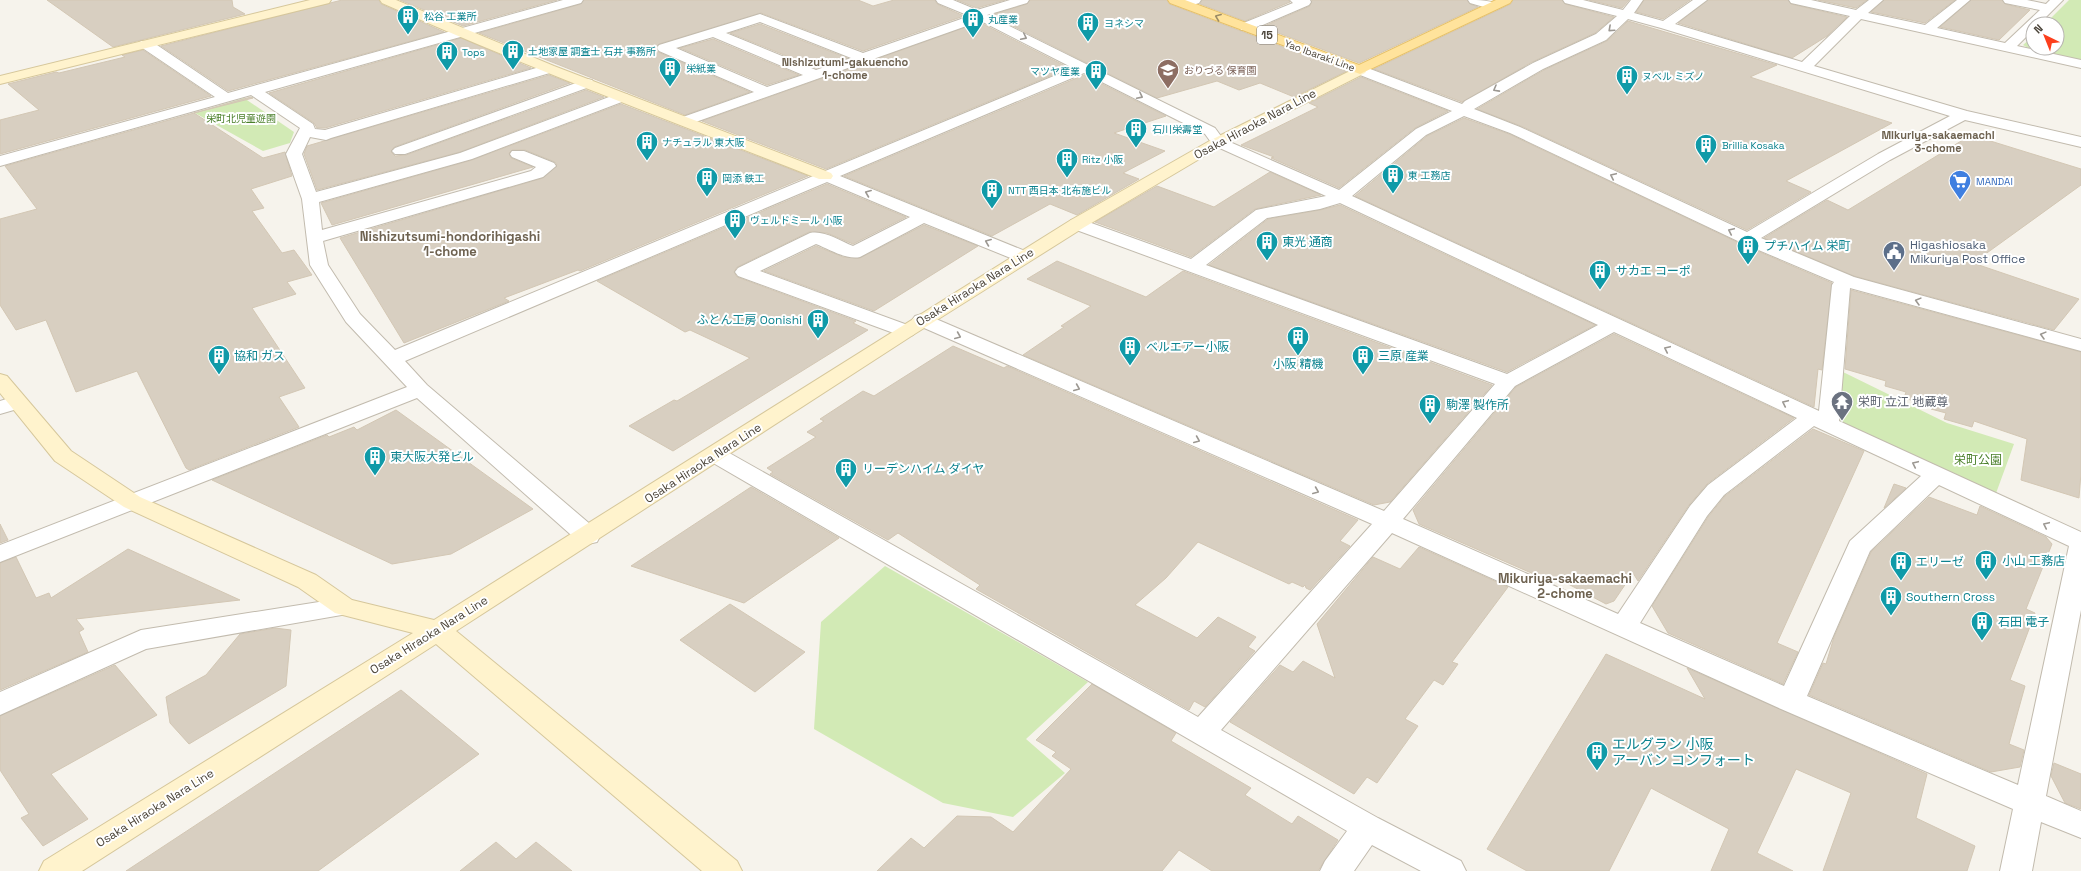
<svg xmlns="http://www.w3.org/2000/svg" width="2081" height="871" viewBox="0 0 2081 871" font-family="'Space Grotesk','Noto Sans JP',sans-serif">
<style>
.green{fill:#d2eab5}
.building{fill:#d8cfc1;stroke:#d3c7b4}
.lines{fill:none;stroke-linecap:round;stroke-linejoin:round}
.street-casing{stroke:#c2bbae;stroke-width:2}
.secondary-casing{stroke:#d6c79b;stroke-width:2}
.primary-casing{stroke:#e6c16a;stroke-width:2}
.street{fill:#fff;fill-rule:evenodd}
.secondary{fill:#fff3cd;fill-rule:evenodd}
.primary{fill:#ffe39c;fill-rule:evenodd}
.oneway{stroke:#9c8c66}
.oneway2{stroke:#9c9892}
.labels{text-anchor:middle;stroke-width:4;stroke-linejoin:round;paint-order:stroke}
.far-culture-label{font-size:10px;fill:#0d838f;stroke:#fff;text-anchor:start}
.far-street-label{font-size:10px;fill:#4b4439;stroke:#fff}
.far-education-label{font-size:10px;fill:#785e54;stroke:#fff;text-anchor:start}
.far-park-label{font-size:10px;fill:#4a7f2a;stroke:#fff}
.far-shop-label{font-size:10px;fill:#366cbe;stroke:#fff;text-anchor:start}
.shield{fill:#fff;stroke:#817c74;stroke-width:1}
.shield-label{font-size:11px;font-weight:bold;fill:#4b4439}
.far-neighbourhood-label{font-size:11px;font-weight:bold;fill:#6e6250;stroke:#fff}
.street-label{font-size:12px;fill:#4b4439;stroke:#fff}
.culture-label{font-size:12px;fill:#0d838f;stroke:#fff;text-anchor:start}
.service-label{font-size:12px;fill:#4e5e75;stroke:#fff;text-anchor:start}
.worship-label{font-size:12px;fill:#5b616d;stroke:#fff;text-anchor:start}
.park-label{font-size:12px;fill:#4a7f2a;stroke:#fff}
.neighbourhood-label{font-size:13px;font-weight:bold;fill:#6e6250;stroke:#fff}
.near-culture-label{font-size:14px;fill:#0d838f;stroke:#fff;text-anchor:start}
</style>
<rect width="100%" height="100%" fill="#f6f3ec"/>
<!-- green -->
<g class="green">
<path d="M2069 0H2081V60L2030 49 2023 45 2033 36V48H2057V24H2045Z"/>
<path d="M244 98 294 132 290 143 263 151 195 113Z"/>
<path d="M1843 372 1947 423 2014 444 1995 496 1836 422Z"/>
<path d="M885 566 1088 682 1026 739 1065 773 1013 817 943 803 814 729 821 622Z"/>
</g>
<!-- building -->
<g class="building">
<path d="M47 0H232L233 7 245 14 113 47Z"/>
<path d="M342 0H379L381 4 444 32 228 91 161 46Z"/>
<path d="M400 0H557L463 26Z"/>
<path d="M584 0H858L873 6 894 0H935L937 4 964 16 863 51 761 13 659 44 656 47 658 52 750 92 685 115 479 33 581 4Z"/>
<path d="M957 0H1005L977 8Z"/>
<path d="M1030 0H1167L1169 4 1347 71 1294 97 1260 83 1239 90 1217 81 1157 98 991 15 1027 4Z"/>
<path d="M1202 0H1288L1290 2 1245 21 1200 4Z"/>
<path d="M1312 0H1467L1470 4 1478 7 1359 63 1262 27 1310 6Z"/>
<path d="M1513 0H1562L1565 4 1614 17 1595 33 1532 62 1462 102 1374 69 1511 4Z"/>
<path d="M1589 0H1629L1622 8Z"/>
<path d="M1644 0H1690L1663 19 1636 12Z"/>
<path d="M1708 0H1788L1791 4 1847 17 1827 36 1792 58 1678 23Z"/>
<path d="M1818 0H1867L1856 8Z"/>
<path d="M1884 0H1955L1925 23 1871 12Z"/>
<path d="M1971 0H2002L2005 4 2030 10 1999 40 1940 27Z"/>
<path d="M977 21 1069 68 826 169 702 121 972 25Z"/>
<path d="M1628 21 1777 65 1750 77 1892 123 1786 181 1811 192 1747 230 1521 126 1477 109 1544 70 1607 41Z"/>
<path d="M760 24 847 58 816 68 730 33Z"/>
<path d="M461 38 531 68 325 128H317L314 123 269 93Z"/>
<path d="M713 39 799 75 767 85 680 48Z"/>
<path d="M143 50 211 96 0 154V120L39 110 8 84 56 72 59 73 125 57 122 55Z"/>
<path d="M549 75 570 83 394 147 391 152 395 156 406 155 586 90 604 97 460 152 317 190 304 154 307 146Z"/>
<path d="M1084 75 1166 116 1114 133 1165 151 1123 173 1139 179 1077 215 1050 204 992 236 844 176Z"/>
<path d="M1361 77 1448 111 1415 128 1339 188 1271 158 1274 157 1241 145 1318 107 1309 103Z"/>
<path d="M251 97 253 98 194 113 263 158 285 152 292 176 251 189 264 208 252 211 282 253 294 250 312 275 287 282 296 294 252 308 305 388 279 397 299 427 189 470 186 468 137 371 76 392 46 320 16 330 0 305V219L37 209 5 166Z"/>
<path d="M621 104 808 176 580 271 578 270 504 298 509 301 404 343 340 238 543 178 557 165 555 162 525 150H512L509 153 511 158 533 167 332 225 321 203 472 160Z"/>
<path d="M1464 118 1509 134 1741 244 1832 283 1822 370 1818 369 1814 407 1355 196 1427 136Z"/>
<path d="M1971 135 2081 169V185L1973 263 2079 299 2054 330 1854 276 1764 238 1827 200 1848 210Z"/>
<path d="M1270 172 1321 195 1255 209 1191 257 1095 222 1157 186 1214 207Z"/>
<path d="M827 184 906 217 853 244 827 233 809 232 737 267 734 272 737 277 856 321 853 323 868 330 673 451 629 426 674 400 677 401 750 358 690 330 685 332 597 281Z"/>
<path d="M1340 205 1595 325 1507 372 1209 265 1268 219 1320 210Z"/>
<path d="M924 225 978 246 874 311 764 271 816 246 843 257 860 258Z"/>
<path d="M1057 261 1146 297 1183 271 1492 385 1390 502 1374 505 1023 355 1064 327 1061 326 1091 306 1027 279Z"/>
<path d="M1851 290 2081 352V473L2079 498 2021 480 2027 439 1974 421 1972 427 1944 419 1946 413 1931 409 1932 406 1904 398 1906 392 1885 386 1886 381 1845 369Z"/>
<path d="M1614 334 1794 418 1707 484 1689 505 1638 581 1633 573 1614 601 1606 604 1555 577 1552 582 1419 524 1413 510 1516 387Z"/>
<path d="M953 346 1004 368 1007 366 1358 520 1340 541 1350 546 1310 590 1306 588 1305 585 1303 587 1292 582 1289 584 1198 542 1166 578 1135 605 1197 638 1218 617 1256 637 1248 647 1255 651 1205 707 1194 701 1189 710 976 589 980 585 898 533 888 540 770 474 773 472 767 468 816 437 807 432 824 421 820 419 863 391 874 396Z"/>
<path d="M396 410 533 509 451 554 392 564 212 480 327 435 329 437 354 427 357 430Z"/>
<path d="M1813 429 1864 451 1777 643 1798 652 1783 684 1668 633 1652 606 1708 517 1725 496Z"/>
<path d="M1894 484 1906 488 1884 508Z"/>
<path d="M751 487 839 538 744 603 631 566Z"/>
<path d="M1929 497 1977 515 1980 506 2046 537 2052 544 2026 609 2035 613 2010 680 2025 686 2009 744 2024 750 2020 767 1991 772 1809 695 1823 663 1826 664 1834 637 1871 552Z"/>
<path d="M0 524 8 540 0 543Z"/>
<path d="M1419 547 1508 587 1452 662 1458 664 1443 685 1434 680 1405 719 1418 726 1377 783 1367 777 1354 794 1230 722 1280 665 1293 672 1303 661 1335 678 1317 624 1373 557 1400 569Z"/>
<path d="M128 549 240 600 76 619 84 629 79 632 88 652 0 690V563L16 557 36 598 49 593 51 598Z"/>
<path d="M730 604 805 652 755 692 680 640Z"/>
<path d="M275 628 291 630 286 686 189 744 170 723 166 697 206 675 240 634Z"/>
<path d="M1606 654 1705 699 1687 668 1927 774 1916 818 1975 846 1967 871H1823L1851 793 1796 769 1757 853 1793 871H1711L1729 829 1651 788 1609 871H1527L1487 849Z"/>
<path d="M115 665 157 715 51 774 88 819 43 846 21 818 29 814 0 770V716Z"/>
<path d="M1092 684 1176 733 1171 741 1251 788 1245 795 1292 824 1298 816 1338 840 1318 871H1212L1179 850 1162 871H877L911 838 924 848 957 816 991 817 1013 832 1071 769 1052 756 1056 752 1036 740Z"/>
<path d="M401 690 479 754 318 871H126Z"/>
<path d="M2054 763 2081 774V809L2065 803 2051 776Z"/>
<path d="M496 842 516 859 536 842 572 871H460Z"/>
</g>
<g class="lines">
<!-- street casing -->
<g class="street-casing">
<g id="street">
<path d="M563 0H583L581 3 265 92 313 124 315 129 325 130 543 66H553L555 69 553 72 331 138 326 140 310 137 302 154 316 192 460 153 617 94H627L629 97 627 100 472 159 319 202 322 230 531 171 536 167 512 157 510 154 512 151H524L554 163 556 166 543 177 323 241 328 265 360 314 395 350 1073 68 977 19 972 24 690 124H680L678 121 680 118 754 92 659 51 657 48 659 45 760 14 863 53 964 18 967 15 938 3 936 0H953L977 10 1010 0H1029L1027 3 987 15 1215 128 1223 139 1339 190 1416 129 1452 111 1355 73 1353 70 1355 67H1365L1462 104 1465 101 1533 63 1596 34 1617 16 1565 3 1563 0H1583L1623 10 1631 0H1643L1634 13 1663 21 1693 0H1707L1675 24 1802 62 1850 16 1791 3 1789 0H1811L1856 10 1869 0H1883L1868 13 1925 25 1957 0H1970L1937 28 2005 43 2040 10 2005 3 2003 0H2027L2046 4 2050 0H2063L2039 24H2033V30L2017 46 2081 60V68L1861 19 1814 66 1967 111 2081 137V147L1965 120 1890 160 1761 238 1854 277 2081 339V351L1850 288 1839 421 2081 532V610L2046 796 2081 811V838L2041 822 2032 871H2000L2013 809 1781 709 1392 533 1221 730 1378 818 1461 861 1466 871H1421L1372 845 1354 871H1320L1325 861 1347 831 708 460 705 455 708 450 716 448 724 450 1198 717 1372 524 915 324 912 320 915 316 922 314 929 316 1384 511 1495 384 1071 228 1068 224 1071 220 1077 219 1083 220 1191 259 1256 210 1326 196 1213 145 1205 134 1084 73 840 176 1030 253 1033 257 1030 261 1024 262 1018 261 924 223 860 257C846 260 829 249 816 244L760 271 913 327 916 331 913 335 906 337 899 335 738 276 735 272 738 268 810 233C824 230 840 241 853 246L910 217 827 182 405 361 427 385 597 530 600 536 597 542 588 544 579 542 417 398 0 562V545L407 387 346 322 310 265 302 199 286 154 300 128 251 95 0 166V156L215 97 141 47 139 44 141 41H151L228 93ZM1628 19 1661 28 1950 116 1878 154 1747 232 1520 127 1474 109 1543 69 1606 40ZM760 22 851 58 816 70 726 33ZM713 37 803 75 767 87 676 48ZM1464 116 1510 133 1742 243 1834 282 1832 285 1819 411 1352 196 1426 135ZM1340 203 1598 325 1507 374 1206 265 1267 218 1320 209ZM1614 332 1797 418 1708 485 1690 506 1618 614 1403 519 1515 386ZM1814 426 1921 476 1850 541 1784 686 1640 623 1707 516 1724 495ZM1939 485 2069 546 2018 785 1807 696 1870 551Z"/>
<path d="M1184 0H1201L1199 3 1184 8 1178 4Z"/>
<path d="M1290 0H1310L1311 2 1309 5 1251 30H1241L1240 27 1241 24 1293 3Z"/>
<path d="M1468 0C1477 0 1494 0 1500 6L1494 10 1470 3Z"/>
<path d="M587 79 592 80 594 83 592 86 405 154H395L392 151 395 148Z"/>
<path d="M16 396 24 397 27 402 24 407 0 414V401Z"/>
<path d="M344 598 353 601 357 607 353 613 146 649 0 715V692L141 630Z"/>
</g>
</g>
<!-- secondary casing -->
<g class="secondary-casing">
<g id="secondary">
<path d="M310 0H331L329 3 0 84V76Z"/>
<path d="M380 0H396L554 66 831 173 833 176 831 179H819C673 122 526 67 382 3Z"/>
<path d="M1360 66 1365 67 1367 70 1365 73 1223 145 1083 228 913 335 456 631 737 861 742 871H702L436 644 82 871H39L44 861 413 633 335 613 298 587 124 507 55 461 0 393V374L7 376 71 451 140 497 316 575 352 600 434 620 1071 220 1213 139Z"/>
</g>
</g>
<!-- primary casing -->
<g class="primary-casing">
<path id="primary" d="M1168 0H1185L1359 65 1496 0H1512L1510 3 1360 74 1170 3Z"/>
</g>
<!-- street -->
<use href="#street" class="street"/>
<!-- secondary -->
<use href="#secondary" class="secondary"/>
<!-- primary -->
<use href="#primary" class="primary"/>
</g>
<!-- one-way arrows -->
<defs><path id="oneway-chevron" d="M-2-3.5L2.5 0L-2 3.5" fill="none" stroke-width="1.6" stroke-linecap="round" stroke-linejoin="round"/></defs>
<use class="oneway" href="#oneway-chevron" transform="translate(1218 17) rotate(-159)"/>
<g class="oneway2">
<use href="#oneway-chevron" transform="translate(1611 29) rotate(138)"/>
<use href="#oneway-chevron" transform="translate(1024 37) rotate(26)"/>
<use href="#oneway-chevron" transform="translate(1496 89) rotate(151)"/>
<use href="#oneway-chevron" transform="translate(1140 96) rotate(27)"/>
<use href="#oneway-chevron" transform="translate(1613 176) rotate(-155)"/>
<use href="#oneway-chevron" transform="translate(868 193) rotate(-158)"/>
<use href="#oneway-chevron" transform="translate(1731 231) rotate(-155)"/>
<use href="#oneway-chevron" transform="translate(988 242) rotate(-158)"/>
<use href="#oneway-chevron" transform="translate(1918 301) rotate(-165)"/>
<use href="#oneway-chevron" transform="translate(2043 335) rotate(-165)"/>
<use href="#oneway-chevron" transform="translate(958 336) rotate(23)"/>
<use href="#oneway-chevron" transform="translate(1667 349) rotate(-155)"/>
<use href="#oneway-chevron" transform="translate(1077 388) rotate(23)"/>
<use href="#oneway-chevron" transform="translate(1785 403) rotate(-155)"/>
<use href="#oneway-chevron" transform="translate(1197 440) rotate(23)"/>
<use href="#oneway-chevron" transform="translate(1915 464) rotate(-155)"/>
<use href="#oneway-chevron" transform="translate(1316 491) rotate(23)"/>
<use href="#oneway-chevron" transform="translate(2046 525) rotate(-155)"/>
</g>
<!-- icons -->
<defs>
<g id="building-pin" transform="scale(1.15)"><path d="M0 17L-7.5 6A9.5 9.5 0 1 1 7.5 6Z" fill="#0f9aa8" stroke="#fff"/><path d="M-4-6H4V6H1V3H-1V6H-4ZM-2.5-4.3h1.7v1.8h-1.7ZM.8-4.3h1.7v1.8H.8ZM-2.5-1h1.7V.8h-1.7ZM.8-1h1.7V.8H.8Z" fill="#fff"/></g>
<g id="school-pin" transform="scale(1.15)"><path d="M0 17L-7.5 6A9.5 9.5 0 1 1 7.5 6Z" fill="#8d6e63" stroke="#fff"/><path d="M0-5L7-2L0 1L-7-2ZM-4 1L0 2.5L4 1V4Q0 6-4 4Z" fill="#fff"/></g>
<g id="supermarket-pin" transform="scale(1.15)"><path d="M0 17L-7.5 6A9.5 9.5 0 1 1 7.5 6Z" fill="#3f7fe0" stroke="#fff"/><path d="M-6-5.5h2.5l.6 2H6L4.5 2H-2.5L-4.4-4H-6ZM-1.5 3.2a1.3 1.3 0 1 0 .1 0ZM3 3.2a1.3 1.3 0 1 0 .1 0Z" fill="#fff"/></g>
<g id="civic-pin" transform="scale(1.15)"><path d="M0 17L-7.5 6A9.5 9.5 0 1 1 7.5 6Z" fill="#5c6f8a" stroke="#fff"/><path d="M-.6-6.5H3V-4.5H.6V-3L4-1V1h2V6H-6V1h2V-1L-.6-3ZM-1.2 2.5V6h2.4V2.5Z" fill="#fff"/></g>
<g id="temple-pin" transform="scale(1.15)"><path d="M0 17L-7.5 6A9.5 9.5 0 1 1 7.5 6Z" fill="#6b7280" stroke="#fff"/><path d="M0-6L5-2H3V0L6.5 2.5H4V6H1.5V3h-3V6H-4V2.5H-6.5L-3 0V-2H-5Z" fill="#fff"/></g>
</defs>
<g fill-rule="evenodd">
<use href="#building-pin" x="408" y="16"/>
<use href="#building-pin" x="973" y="19"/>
<use href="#building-pin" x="1088" y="23"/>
<use href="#building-pin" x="513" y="51"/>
<use href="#building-pin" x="447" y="52"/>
<use href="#building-pin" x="670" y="68"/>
<use href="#school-pin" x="1168" y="70"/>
<use href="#building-pin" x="1096" y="71"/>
<use href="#building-pin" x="1627" y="76"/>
<use href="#building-pin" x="1136" y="129"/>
<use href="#building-pin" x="647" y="142"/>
<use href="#building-pin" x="1706" y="145"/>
<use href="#building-pin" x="1067" y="159"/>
<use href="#building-pin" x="1393" y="175"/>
<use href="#building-pin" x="707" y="178"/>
<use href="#supermarket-pin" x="1960" y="181"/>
<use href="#building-pin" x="992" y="190"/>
<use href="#building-pin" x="735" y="220"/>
<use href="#building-pin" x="1267" y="242"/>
<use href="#building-pin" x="1748" y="246"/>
<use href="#civic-pin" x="1894" y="252"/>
<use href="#building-pin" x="1600" y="271"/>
<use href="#building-pin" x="818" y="320"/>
<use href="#building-pin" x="1298" y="337"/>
<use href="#building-pin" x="1130" y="347"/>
<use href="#building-pin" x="219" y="356"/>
<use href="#building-pin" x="1363" y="356"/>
<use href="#temple-pin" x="1842" y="402"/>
<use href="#building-pin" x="1430" y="405"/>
<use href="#building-pin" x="375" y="457"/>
<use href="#building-pin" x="846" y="469"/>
<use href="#building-pin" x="1986" y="561"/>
<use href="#building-pin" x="1901" y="562"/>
<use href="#building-pin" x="1891" y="597"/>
<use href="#building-pin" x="1982" y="622"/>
<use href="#building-pin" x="1597" y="752"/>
</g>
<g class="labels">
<!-- far-culture labels -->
<g class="far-culture-label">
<text x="424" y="20">松谷 工業所</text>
<text x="988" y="23">丸産業</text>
<text x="1104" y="27">ヨネシマ</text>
<text x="528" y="55">土地家屋 調査士 石井 事務所</text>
<text x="462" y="56">Tops</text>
<text x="686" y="72">栄紙業</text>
<text x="1080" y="75" text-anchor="end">マツヤ産業</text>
<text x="1642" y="80">ヌベル ミズノ</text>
<text x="1152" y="133">石川栄壽堂</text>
<text x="662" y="146">ナチュラル 東大阪</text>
<text x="1722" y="149">Brillia Kosaka</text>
<text x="1082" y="163">Ritz 小阪</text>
<text x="1408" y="179">東 工務店</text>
<text x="722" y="182">岡添 鉄工</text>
<text x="1008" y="194">NTT 西日本 北布施ビル</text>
<text x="750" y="224">ヴェルドミール 小阪</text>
</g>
<!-- far-street labels -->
<g class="far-street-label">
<text transform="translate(1320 55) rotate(20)" y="4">Yao Ibaraki Line</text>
</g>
<!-- far-education labels -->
<g class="far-education-label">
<text x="1184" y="74">おりづる 保育園</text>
</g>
<!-- far-park labels -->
<g class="far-park-label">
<text x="241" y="122">栄町北児童遊園</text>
</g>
<!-- far-shop labels -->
<g class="far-shop-label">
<text x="1976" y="185">MANDAI</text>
</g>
<!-- shield labels -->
<rect class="shield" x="1257" y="26" width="20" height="18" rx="3"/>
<g class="shield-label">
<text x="1267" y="39">15</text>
</g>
<!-- far-neighbourhood labels -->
<g class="far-neighbourhood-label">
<text x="845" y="66">Nishizutumi-gakuencho<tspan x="845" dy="13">1-chome</tspan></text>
<text x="1938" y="139">Mikuriya-sakaemachi<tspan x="1938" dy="13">3-chome</tspan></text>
</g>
<!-- street labels -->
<g class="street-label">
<text transform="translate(1255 124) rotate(-28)" y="4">Osaka Hiraoka Nara Line</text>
<text transform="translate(975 287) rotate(-32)" y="4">Osaka Hiraoka Nara Line</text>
<text transform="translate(703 463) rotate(-33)" y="4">Osaka Hiraoka Nara Line</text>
<text transform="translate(429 635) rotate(-32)" y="4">Osaka Hiraoka Nara Line</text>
<text transform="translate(155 808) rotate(-32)" y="4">Osaka Hiraoka Nara Line</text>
</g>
<!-- culture labels -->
<g class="culture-label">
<text x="1282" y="246">東光 通商</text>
<text x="1764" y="250">プチハイム 栄町</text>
<text x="1616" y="275">サカエ コーポ</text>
<text x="802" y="324" text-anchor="end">ふとん工房 Oonishi</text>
<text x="1146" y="351">ベルエアー小阪</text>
<text x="234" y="360">協和 ガス</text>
<text x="1378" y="360">三原 産業</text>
<text x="1298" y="368" text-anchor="middle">小阪 精機</text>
<text x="1446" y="409">駒澤 製作所</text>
<text x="390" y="461">東大阪大発ビル</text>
<text x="862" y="473">リーデンハイム ダイヤ</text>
<text x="2002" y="565">小山 工務店</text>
<text x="1916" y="566">エリーゼ</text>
<text x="1906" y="601">Southern Cross</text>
<text x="1998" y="626">石田 電子</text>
</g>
<!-- service labels -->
<g class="service-label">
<text x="1910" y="249">Higashiosaka<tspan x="1910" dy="14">Mikuriya Post Office</tspan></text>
</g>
<!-- worship labels -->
<g class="worship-label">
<text x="1858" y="406">栄町 立江 地蔵尊</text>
</g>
<!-- park labels -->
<g class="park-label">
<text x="1978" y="464">栄町公園</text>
</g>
<!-- neighbourhood labels -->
<g class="neighbourhood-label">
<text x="450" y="241">Nishizutsumi-hondorihigashi<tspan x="450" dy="15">1-chome</tspan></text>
<text x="1565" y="583">Mikuriya-sakaemachi<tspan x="1565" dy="15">2-chome</tspan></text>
</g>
<!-- near-culture labels -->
<g class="near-culture-label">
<text x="1612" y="749">エルグラン 小阪<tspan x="1612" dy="16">アーバン コンフォート</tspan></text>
</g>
</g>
<!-- north arrow -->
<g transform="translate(2045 36) rotate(317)"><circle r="19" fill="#ffffff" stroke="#b7b4b0"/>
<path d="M0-3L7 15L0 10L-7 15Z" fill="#fc3f1d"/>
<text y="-6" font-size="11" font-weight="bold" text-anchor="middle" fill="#4b4439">N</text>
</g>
</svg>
